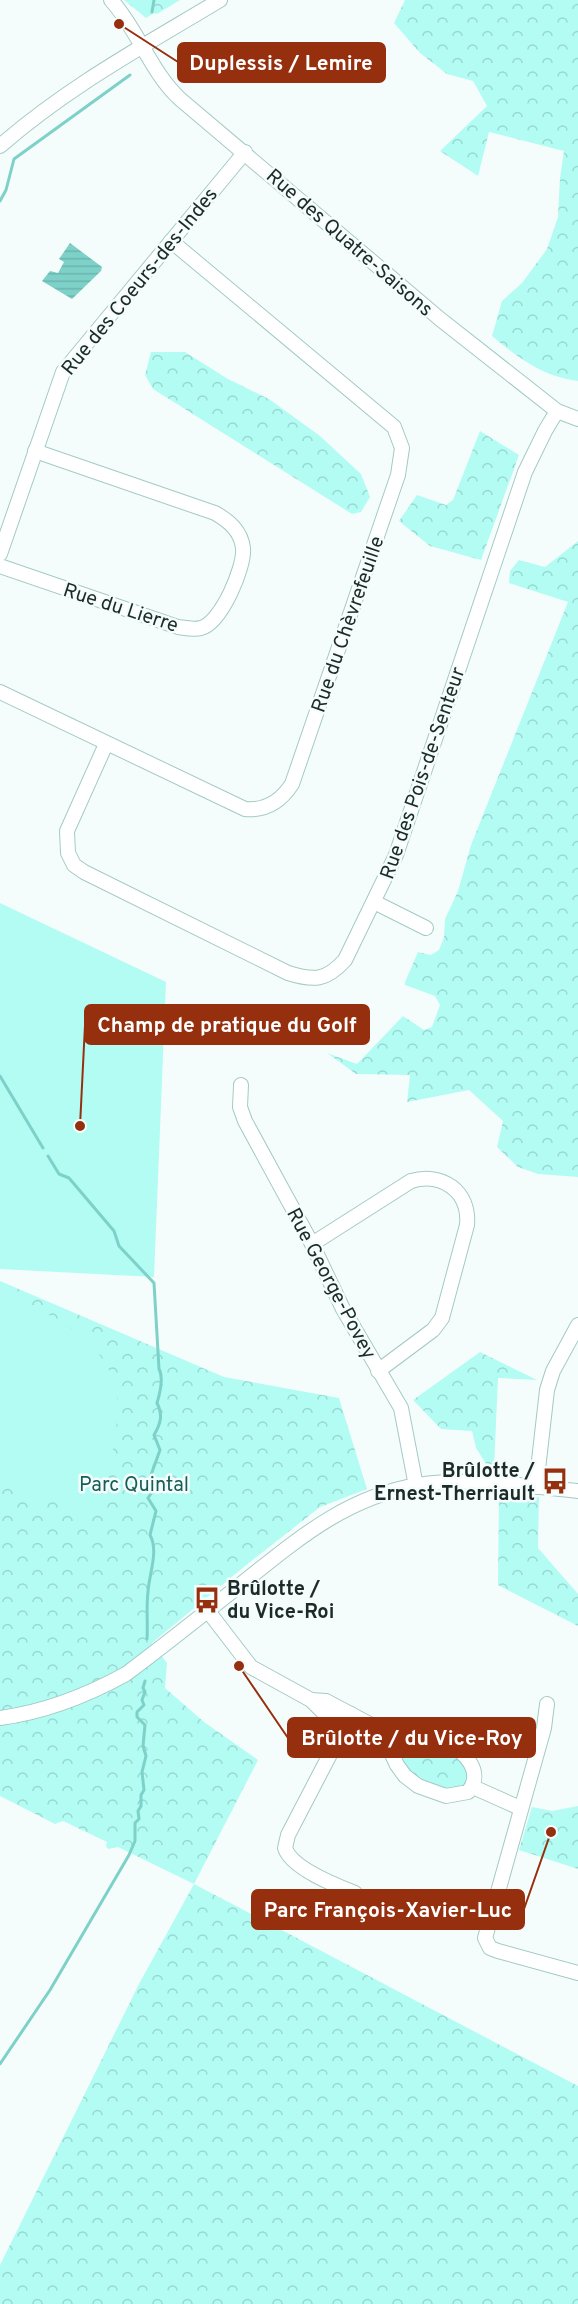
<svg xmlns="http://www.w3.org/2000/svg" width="578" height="2304" viewBox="0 0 578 2304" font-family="Overpass,sans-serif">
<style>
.forest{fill:url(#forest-crowns)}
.pitch{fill:#b2fcf4}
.water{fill:url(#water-rules)}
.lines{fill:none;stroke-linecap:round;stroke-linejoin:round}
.stream{stroke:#7dd1c8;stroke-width:3}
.minor-casing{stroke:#a3cac5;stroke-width:16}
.minor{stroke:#fff;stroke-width:14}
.labels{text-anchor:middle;stroke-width:5;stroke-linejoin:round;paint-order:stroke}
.street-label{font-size:20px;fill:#1c2b29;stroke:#f5fdfc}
.poi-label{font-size:20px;font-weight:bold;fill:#1c2b29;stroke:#f5fdfc;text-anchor:end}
.park-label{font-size:20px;fill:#185e58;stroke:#f5fdfc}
.leader{fill:none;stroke:#962f0d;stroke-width:2}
.callout-dot{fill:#962f0d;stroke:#f5fdfc;stroke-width:2}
.callout{fill:#962f0d;stroke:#962f0d;stroke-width:2}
.callout-label{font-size:21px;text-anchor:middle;font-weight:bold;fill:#fff}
</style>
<defs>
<pattern id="forest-crowns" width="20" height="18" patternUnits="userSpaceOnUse" patternTransform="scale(1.5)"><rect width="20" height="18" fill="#b2fcf4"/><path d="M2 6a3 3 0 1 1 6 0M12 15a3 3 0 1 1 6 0" fill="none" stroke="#98d8d1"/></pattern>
<pattern id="water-rules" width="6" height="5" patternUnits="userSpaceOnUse" patternTransform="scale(1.5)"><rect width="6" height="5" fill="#7dd1c8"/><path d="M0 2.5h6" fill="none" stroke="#6bb4ac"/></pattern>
</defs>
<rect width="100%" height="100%" fill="#f5fdfc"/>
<!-- forest -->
<g class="forest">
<path d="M124 0H180L157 14 154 13 146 18Z"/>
<path d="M405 0H578V381C543 377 518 358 492 336L502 301 522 283 547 249 558 217 560 178 564 151 489 132 478 176 440 151 487 106 473 81 447 74 420 53 394 23Z"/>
<path d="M151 352H185L228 379 269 399 320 436 361 474 370 497 361 512 352 514 153 389 145 375Z"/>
<path d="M480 431 519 455 481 560 430 546 399 521 417 495 446 505 453 500Z"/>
<path d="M578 541V1177L538 1174 518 1167 497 1147 503 1121 469 1090 407 1102 410 1075 356 1074 327 1053 357 1064 403 1016 424 1030 432 1027 440 1005 435 996 405 985V982L418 952 431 955 439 950 444 937 445 919 458 891 471 845 568 602 509 583 510 571 519 560 545 567Z"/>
<path d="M0 1281 224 1377 339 1398 367 1489 320 1507 245 1566 152 1643 167 1663 165 1688 204 1722 258 1760 194 1884 578 2086V2304H0V2265L140 1982 194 1884 118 1847 108 1849 106 1846 107 1842 63 1821 55 1824 0 1796Z"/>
<path d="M480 1352 537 1380 498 1378 494 1468 488 1467 476 1448 472 1431 441 1429 413 1400Z"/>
<path d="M499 1494 539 1497 538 1548 578 1594V1626L498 1585Z"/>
<path d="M413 1737 450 1748 468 1767 469 1785 448 1792 411 1775 397 1752 404 1740Z"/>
<path d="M578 1806V1869L519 1850 532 1807 552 1811Z"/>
</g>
<!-- pitch -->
<g class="pitch">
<path d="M0 903 166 982 154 1277 0 1269Z"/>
<path d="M0 1292C49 1314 109 1337 117 1397 119 1407 117 1419 116 1429 113 1461 103 1488 86 1515L0 1481Z"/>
</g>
<!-- water -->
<path class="water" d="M70 243 102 267 101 271 72 299 42 281 50 271 58 273 64 262 59 259Z"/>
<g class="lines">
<!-- stream -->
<g class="stream">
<path d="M152 12 154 0"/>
<path d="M0 201 6 190 14 159 130 75"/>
<path d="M0 1076 43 1148"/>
<path d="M48 1156 59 1174 69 1178 114 1231 119 1246 154 1283 159 1369C164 1378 160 1393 157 1403 163 1415 161 1423 154 1435L160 1450 151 1475 158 1488 152 1492 148 1498 156 1511 150 1535C159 1551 149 1574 148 1592 146 1608 148 1623 147 1639"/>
<path d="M0 2064 50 1990 129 1855 135 1841V1823L139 1819 138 1811 141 1806V1795L144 1790 142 1772 146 1756 143 1746 145 1725 137 1717V1712L144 1705 142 1700 145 1692 143 1688 145 1681"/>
</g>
<!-- minor casing -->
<g class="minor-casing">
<g id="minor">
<path d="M111 0C138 30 150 71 180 99L440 319 557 411 578 419"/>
<path d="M0 146C69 86 142 47 220 0"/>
<path d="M0 554 63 372 245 152"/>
<path d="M0 566 178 627C185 628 194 630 201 628 221 623 245 567 243 548 241 531 229 521 215 513L35 451"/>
<path d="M0 692 245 809C266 811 281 801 292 784L398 475 402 448 394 427 171 241"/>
<path d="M106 744 67 831 68 853 74 865 84 872 288 973C314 981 326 981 345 960L396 855 525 472 545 431 557 411"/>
<path d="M374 902 426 928"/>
<path d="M241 1085 240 1107 245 1121 312 1244 343 1309 401 1408 416 1486"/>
<path d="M312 1244 411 1181C442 1172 470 1191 467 1225L442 1318 433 1330 378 1371"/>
<path d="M536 1487 547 1390 553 1371 578 1325"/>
<path d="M208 1611 251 1667 311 1700 323 1712 389 1748 397 1765 405 1776 418 1786 446 1796 468 1792C500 1754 400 1710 389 1748"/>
<path d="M311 1700 326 1701 396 1738"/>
<path d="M547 1704 544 1728 485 1938 490 1948 498 1951 578 1973"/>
<path d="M351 1714 288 1835 285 1848C291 1868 337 1886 355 1893"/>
<path d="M0 1718C45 1712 86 1696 126 1674 166 1644 205 1613 245 1581 299 1538 347 1497 418 1485 471 1477 525 1486 578 1491"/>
<path d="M473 1787 520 1808"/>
</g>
</g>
<!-- minor -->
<use href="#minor" class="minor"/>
</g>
<!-- icons -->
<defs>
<g id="bus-bare" transform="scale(2.07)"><path d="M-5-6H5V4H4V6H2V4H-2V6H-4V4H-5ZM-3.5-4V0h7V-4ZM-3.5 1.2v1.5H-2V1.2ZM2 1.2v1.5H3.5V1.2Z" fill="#962f0d" stroke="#f5fdfc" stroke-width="2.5" paint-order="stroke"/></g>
</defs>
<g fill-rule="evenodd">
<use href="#bus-bare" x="555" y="1481"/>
<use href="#bus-bare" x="207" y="1600"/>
</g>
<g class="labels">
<!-- street labels -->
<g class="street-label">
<text transform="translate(350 242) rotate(41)" y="7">Rue des Quatre-Saisons</text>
<text transform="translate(139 281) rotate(-51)" y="7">Rue des Coeurs-des-Indes</text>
<text transform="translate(121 607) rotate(18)" y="7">Rue du Lierre</text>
<text transform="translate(347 624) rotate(-71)" y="7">Rue du Chèvrefeuille</text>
<text transform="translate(422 773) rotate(-71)" y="7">Rue des Pois-de-Senteur</text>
<text transform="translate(332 1283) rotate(62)" y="7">Rue George-Povey</text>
</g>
<!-- poi labels -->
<g class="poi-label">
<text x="535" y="1477">Brûlotte /<tspan x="535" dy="23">Ernest-Therriault</tspan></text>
<text x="227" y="1595" text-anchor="start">Brûlotte /<tspan x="227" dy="23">du Vice-Roi</tspan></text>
</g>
<!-- park labels -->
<g class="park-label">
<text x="134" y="1491">Parc Quintal</text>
</g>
</g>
<!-- callouts -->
<path class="leader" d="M119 24L178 62M80 1126L85 1025M239 1666L288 1738M551 1832L524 1909"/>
<g class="callout-dot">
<circle cx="119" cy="24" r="6"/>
<circle cx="80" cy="1126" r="6"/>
<circle cx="239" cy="1666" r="6"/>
<circle cx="551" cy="1832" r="6"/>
</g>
<g class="callout">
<rect x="178" y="43" width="207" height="39" rx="6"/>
<rect x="85" y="1005" width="284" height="39" rx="6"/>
<rect x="288" y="1718" width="247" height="39" rx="6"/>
<rect x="252" y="1890" width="272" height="39" rx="6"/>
</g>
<g class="callout-label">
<text x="281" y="70">Duplessis / Lemire</text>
<text x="227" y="1032">Champ de pratique du Golf</text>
<text x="412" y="1745">Brûlotte / du Vice-Roy</text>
<text x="388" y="1917">Parc François-Xavier-Luc</text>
</g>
</svg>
